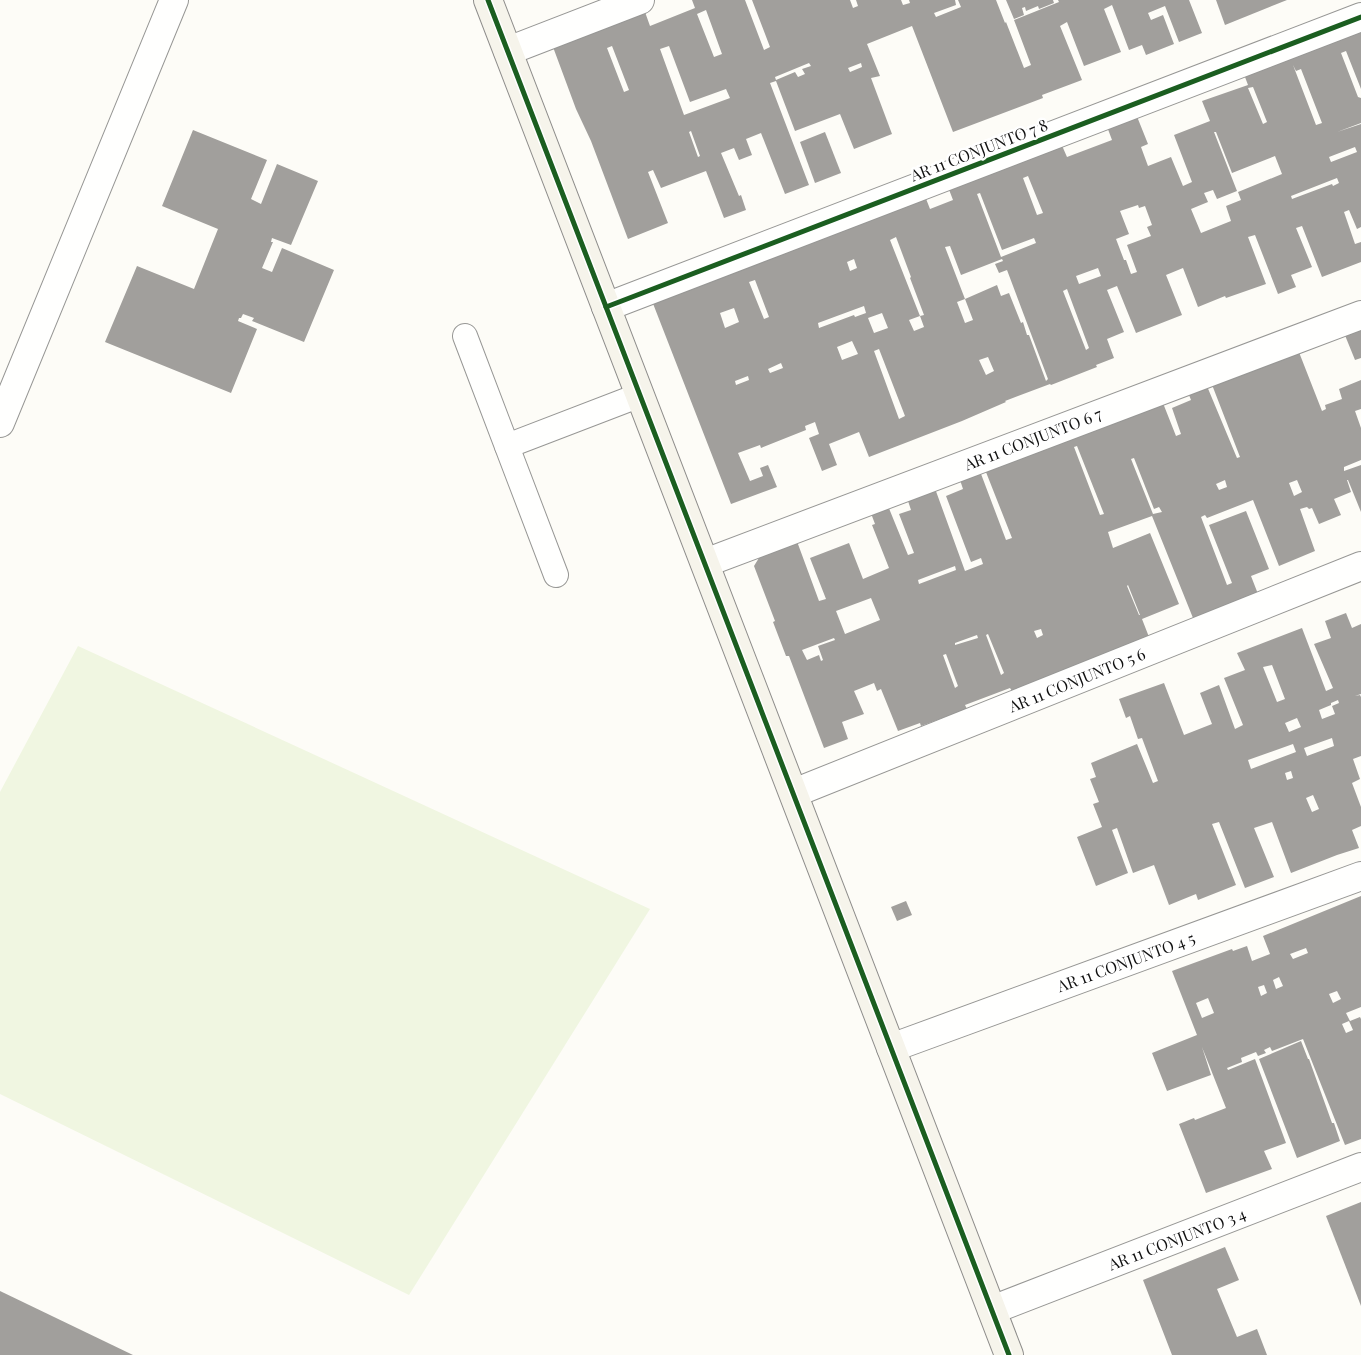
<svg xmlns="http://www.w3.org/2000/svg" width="1361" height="1355" viewBox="0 0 1361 1355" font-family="'Playfair Display',serif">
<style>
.pitch{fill:#f0f6e1}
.building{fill:#a19f9c;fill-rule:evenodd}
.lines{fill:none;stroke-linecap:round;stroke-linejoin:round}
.lane-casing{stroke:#979795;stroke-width:26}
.street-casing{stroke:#979795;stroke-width:30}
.secondary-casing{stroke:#8e8d8b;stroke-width:30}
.lane{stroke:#fffffe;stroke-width:24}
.street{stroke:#fffffe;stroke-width:28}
.secondary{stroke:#f6f4eb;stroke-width:28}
.cycleway-casing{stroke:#fff;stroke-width:8}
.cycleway{stroke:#1b5e20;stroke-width:5}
.labels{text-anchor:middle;stroke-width:5;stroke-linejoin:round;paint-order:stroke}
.street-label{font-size:16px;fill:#111;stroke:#fff}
</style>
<rect width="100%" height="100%" fill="#fdfcf7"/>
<!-- pitch -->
<path class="pitch" d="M78 646 650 909 409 1295 0 1094V792Z"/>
<!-- building -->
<g class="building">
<path d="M692 0H745L764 50 770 47 752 0H850L853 8 858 6 856 0H901L903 5 910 3 909 0H955L956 5 934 13 936 17 961 7 958 0H996L1005 23 1006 22 1024 68 1031 65 1014 20 1059 2 1058 0H1189L1202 33 1179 42 1165 6 1148 13 1151 20 1163 15 1174 44 1146 55 1142 45 1129 50 1112 5 1104 9 1121 52 1084 66 1067 22 1060 26 1082 80 1042 95 1043 98 953 132 912 26 867 44 880 76 871 78 892 134 854 149 840 114 795 131 776 81 770 83 809 185 785 194 761 133 746 139 752 155 739 160 734 148 721 153 739 196 741 195 746 210 724 218 706 171 661 188 653 170 648 172 668 223 628 239 591 141 576 109 553 47 645 12 650 26 695 8ZM706 10 722 54 714 57 697 14ZM612 46 629 90 624 92 607 48ZM669 46 690 102 726 89 730 98 684 115 660 49ZM809 63 811 66 802 69 805 74 798 77 795 72 776 80 775 77ZM861 63 862 67 850 72 848 68ZM691 131 700 156 698 157 689 132Z"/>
<path d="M1006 0H1053L1054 3 1039 9 1038 6 1026 11 1025 7 1022 8 1024 15 1014 19Z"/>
<path d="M1216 0H1287L1225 25Z"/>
<path d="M1361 23V89L1346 51 1341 53 1358 97 1361 98V123L1337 132 1361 124V227L1357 229 1349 210 1344 212 1355 244 1361 242V262L1322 277 1302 226 1296 228 1312 267 1291 275 1296 287 1278 294 1255 235 1248 237 1266 284 1226 298 1225 296 1198 307 1183 268 1166 275 1182 315 1136 333 1117 286 1107 290 1124 332 1107 339 1114 358 1096 365 1097 367 1051 385 1050 384 1005 401 1006 402 962 421 869 457 859 432 829 444 837 465 822 471 809 438 819 434 815 422 805 426 806 430 761 448 760 445 738 453 750 481 763 476 760 468 768 465 777 487 731 504 652 301 923 191 930 209 953 200 948 187 1060 141 1067 157 1112 140 1106 124 1136 114 1148 144 1141 147 1148 166 1171 157 1183 186 1192 182 1174 135 1210 121 1202 101 1248 85 1242 69ZM1293 65 1296 71 1301 69 1322 123 1316 125ZM1253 87 1267 122 1263 124 1248 88ZM1214 132H1216L1232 173 1275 156 1282 174 1238 192 1241 200 1226 206 1231 221 1201 233 1191 209 1208 202 1204 193 1213 190 1217 199 1237 191ZM1355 147 1357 152 1331 162 1329 157ZM1028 176 1043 213 1037 215 1023 178ZM1337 178 1339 183 1333 186 1332 184 1292 199 1291 196ZM980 193 1002 250 1034 238 1036 243 1001 257 977 194ZM1138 205 1139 208 1145 206 1152 225 1147 227 1151 236 1127 245 1137 272 1131 274 1126 260H1124L1116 239 1129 234 1120 211ZM896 237 911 277 910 278 924 315 920 316 924 327 914 331 909 320 920 316 890 240ZM950 246 961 275 1002 259 1003 261 995 264 999 273 1007 270 1048 379 1046 381 1029 335H1027L1023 322 1021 323 1009 293 1001 296 997 285 965 299 973 320 965 323 957 302 965 299 945 247ZM854 259 857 268 850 271 847 262ZM1098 268 1101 276 1079 284 1076 276ZM755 280 769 317 764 319 749 282ZM1067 289 1089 348 1086 350 1063 291ZM864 306 866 313 855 317 854 315 819 328 818 323ZM734 308 739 322 725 328 720 313ZM882 313 888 328 874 333 868 318ZM852 341 858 354 842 360 837 347ZM879 349 905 416 899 419 874 351ZM988 357 994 371 986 375 979 360ZM781 363 783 368 770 373 768 369ZM748 376 749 380 736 385 735 381Z"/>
<path d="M193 130 267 160 251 199 261 204 277 164 318 181 291 245 272 238 271 242H273L262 268 272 272 282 248 334 270 304 342 252 321 254 318 243 314 241 318H239L238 321 257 329 231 393 105 342 137 266 194 289 218 229 162 206Z"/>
<path d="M825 132 841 173 815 183 800 142Z"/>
<path d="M1361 314V358L1355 360 1340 323Z"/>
<path d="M1295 342 1322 411 1326 409 1325 405 1342 399 1339 389 1361 380V409L1355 411 1361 428V460L1344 467V471L1361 465V512L1348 480H1347L1351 492 1334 499 1341 515 1319 524 1312 508 1309 509 1307 507 1300 509 1315 551 1279 566 1253 500 1207 518 1205 515 1201 517 1227 585 1232 583 1209 525 1246 511 1269 569 1251 576 1258 594 1240 601 1239 600 1193 618 1152 516 1108 532 1113 548 1150 533 1179 604 1142 619 1149 637 1012 691 1010 688 965 705 967 709 921 726 920 723 898 731 881 689 877 691 874 683 854 691 864 714 842 722 848 739 824 748 789 656H786L773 622 775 621 754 566 765 548 795 536 819 601 826 599 810 558 849 543 863 579 889 568 872 525 875 524 869 508 886 501 908 555 914 553 899 514 911 510 905 492 933 483 965 571 983 564 981 558 971 562 946 496 963 489 958 474 978 466 1006 540 1012 538 982 462 1159 393 1176 436 1181 434 1172 408 1191 400 1185 385 1204 379 1237 458 1240 457 1209 377ZM1077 446 1104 514 1100 515 1074 447ZM1134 458 1154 509 1159 507 1162 512 1153 514 1131 459ZM1225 480 1227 487 1219 490 1216 484ZM1297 480 1302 492 1294 496 1289 483ZM955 566 956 570 919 584 918 580ZM1128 585 1140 615H1139L1127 586ZM871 598 880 620 845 634 836 611ZM1041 629 1043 635 1037 638 1034 631ZM988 634 1004 673 1001 675 986 635ZM977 635 978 638 955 645V643ZM834 638 835 640 818 646 823 660 821 661 819 655 807 660 802 650ZM946 654 958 686 955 688 943 655Z"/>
<path d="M1346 613 1352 628 1361 624V694L1355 696 1360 695 1361 697V756L1353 759 1360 779 1352 783 1361 807V826L1352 830 1359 848 1337 855 1291 873 1272 822 1254 828 1274 877 1245 888 1219 822 1212 824 1236 885 1198 900 1196 894 1169 905 1154 865 1133 873 1117 828 1112 830 1128 873 1096 886 1077 837 1102 827 1093 804 1099 802 1090 779 1096 777 1091 763 1137 744 1153 783 1158 781 1142 738 1138 739 1130 716 1126 718 1119 699 1164 683 1184 735 1212 724 1200 693 1219 685 1235 729 1243 725 1224 678 1245 670 1237 653 1302 628 1326 691 1333 688 1314 644 1331 638 1325 621ZM1272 665 1285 699 1277 702 1263 667ZM1338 700 1339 703 1332 706 1335 714 1322 719 1319 710 1331 705V703ZM1297 718 1301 727 1289 732 1285 723ZM1332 738 1334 746 1307 756 1304 748ZM1293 744 1296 752 1251 769 1248 760ZM1291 771 1293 778 1287 780 1285 773ZM1313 795 1319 809 1312 812 1306 798Z"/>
<path d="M1361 896V1007L1346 1013 1350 1021 1360 1017 1361 1019V1139L1345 1145 1303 1039 1272 1051 1270 1047 1264 1050 1266 1053 1258 1056 1256 1052 1241 1058 1242 1062 1227 1068 1228 1070 1255 1059 1286 1143 1264 1151 1272 1169 1206 1193 1179 1124 1194 1118 1195 1120 1226 1108 1202 1047 1211 1075 1167 1091 1152 1053 1197 1035 1172 971 1232 949 1233 951 1247 946 1252 961 1270 954 1263 936ZM1306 948 1308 953 1293 959 1290 954ZM1279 977 1283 986 1276 989 1273 980ZM1264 985 1267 993 1261 996 1258 987ZM1337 991 1341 999 1333 1003 1329 994ZM1208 998 1214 1013 1202 1018 1196 1003ZM1349 1021 1353 1030 1346 1033 1342 1024Z"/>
<path d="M906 901 912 915 897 921 891 907Z"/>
<path d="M1301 1041 1308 1059H1309L1332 1123H1334L1340 1141 1297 1158 1259 1059Z"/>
<path d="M1361 1202V1306L1326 1216Z"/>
<path d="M1225 1247 1239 1280 1217 1289 1237 1337 1257 1329 1267 1355H1172L1143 1280Z"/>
<path d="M0 1291 133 1355H0Z"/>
</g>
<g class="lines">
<!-- lane casing -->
<g class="lane-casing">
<g id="lane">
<path d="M465 336 556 575"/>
<path d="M507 446 640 395"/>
</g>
</g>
<!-- street casing -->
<g class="street-casing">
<g id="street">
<path d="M508 51 640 0"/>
<path d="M606 307 1361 17"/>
<path d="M0 423 174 0"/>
<path d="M705 563 1361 315"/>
<path d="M794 793 1361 566"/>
<path d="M891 1048 1361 876"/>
<path d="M992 1310 1361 1167"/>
</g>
</g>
<!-- secondary casing -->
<g class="secondary-casing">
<path id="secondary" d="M488 0 1009 1355"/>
</g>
<!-- lane -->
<use href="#lane" class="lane"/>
<!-- street -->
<use href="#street" class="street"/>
<!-- secondary -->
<use href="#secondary" class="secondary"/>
<!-- cycleway casing -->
<g class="cycleway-casing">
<g id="cycleway">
<path d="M488 0 1009 1355"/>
<path d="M606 307 1361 17"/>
</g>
</g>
<!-- cycleway -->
<use href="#cycleway" class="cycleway"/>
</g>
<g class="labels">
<!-- street labels -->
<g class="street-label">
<text transform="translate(979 150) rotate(-21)" y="6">AR 11 CONJUNTO 7 8</text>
<text transform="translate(1033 439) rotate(-21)" y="6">AR 11 CONJUNTO 6 7</text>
<text transform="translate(1077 680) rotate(-22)" y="6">AR 11 CONJUNTO 5 6</text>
<text transform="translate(1126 962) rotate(-20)" y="6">AR 11 CONJUNTO 4 5</text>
<text transform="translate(1177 1239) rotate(-21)" y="6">AR 11 CONJUNTO 3 4</text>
</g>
</g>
</svg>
